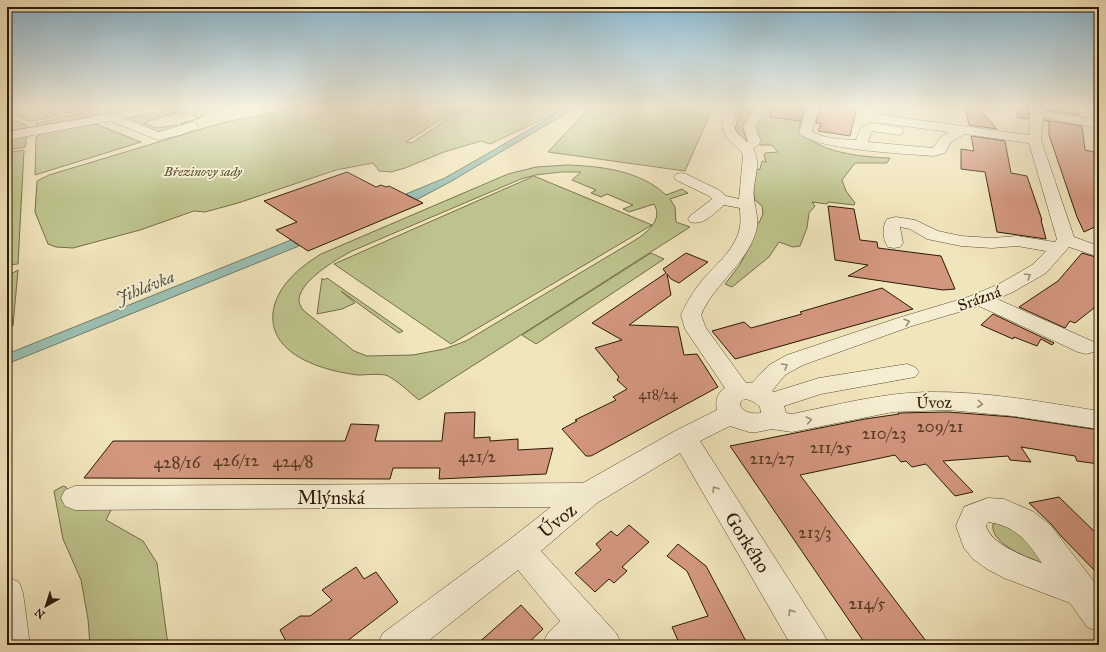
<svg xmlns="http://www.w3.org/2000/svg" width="1106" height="652" viewBox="0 0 1106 652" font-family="'IM FELL Great Primer',serif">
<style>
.green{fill:#bec38d;stroke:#746e49;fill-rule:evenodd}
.water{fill:#9bbfb2;stroke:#6e7d6d}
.building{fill:#d3977e;stroke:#2b1905}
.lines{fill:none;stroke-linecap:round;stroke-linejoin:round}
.minor-casing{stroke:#5c4c33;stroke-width:1}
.minor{fill:#f6eed3;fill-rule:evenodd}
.oneway{stroke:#9b8e76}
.labels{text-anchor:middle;stroke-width:4;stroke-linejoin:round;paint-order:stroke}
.far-park-label{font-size:13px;font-style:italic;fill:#574c2e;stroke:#f6eed3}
.number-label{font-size:14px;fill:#553823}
.street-label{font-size:16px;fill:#2b1905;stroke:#f6eed3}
.water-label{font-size:17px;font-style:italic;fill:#525342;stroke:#f6eed3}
.near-number-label{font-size:17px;fill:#553823}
.near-street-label{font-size:19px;fill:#2b1905;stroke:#f6eed3}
</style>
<rect width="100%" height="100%" fill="#f1e5bc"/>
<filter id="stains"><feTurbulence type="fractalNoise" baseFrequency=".005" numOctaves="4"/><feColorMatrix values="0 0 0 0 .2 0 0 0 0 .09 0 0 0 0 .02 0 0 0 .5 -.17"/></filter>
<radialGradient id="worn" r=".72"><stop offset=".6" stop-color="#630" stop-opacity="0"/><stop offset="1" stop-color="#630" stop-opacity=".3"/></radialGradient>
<!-- green -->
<g class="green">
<path d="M15 107H90L67 113 63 111 57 112 61 115 33 121H29L10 111Z"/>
<path d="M180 107H205L204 116 181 125 180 124 200 118 185 113 179 114 175 113 143 123 157 128 176 125 180 127 157 132 124 118Z"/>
<path d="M302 107H477C449 110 429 128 406 142L412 143 453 115 467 110 488 107H566L546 120H541L490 144 481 141 444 152 405 168 391 172 379 171 373 163 336 170 238 203 205 212 194 211 140 230 73 248 56 247 48 244 35 212 37 181 49 175 225 122Z"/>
<path d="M590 107H713L685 171 548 152Z"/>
<path d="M740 107H758L745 126 743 130 748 145 735 129 741 111Z"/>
<path d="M764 107H780L779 108 794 113 791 120 801 121 799 127C813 153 863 157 890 158L887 163H855L842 180 846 191 855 203 854 205 828 202 827 204 812 202 815 206 809 213 807 228 800 246 793 247 779 242 769 257 732 287 725 284 739 266 751 244 749 242 756 223H759L763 214 762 206 754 199 753 185 756 170 760 169 762 161 766 162 764 155 765 153 778 152 772 145H760L754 130Z"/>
<path d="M96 109 99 113 91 117 39 129 36 124Z"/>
<path d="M7 117 25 125 29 131 7 134Z"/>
<path d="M92 124 98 125 141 142 35 175 36 137 42 133Z"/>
<path d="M27 134 25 147 7 150V139Z"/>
<path d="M24 150 18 264 7 265V153Z"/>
<path d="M567 165C601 166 641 171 666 195L682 189 688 193 670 199 675 207 676 222 690 227 419 400C409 392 399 382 388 376 383 373 365 375 358 375 325 371 269 356 273 313 276 286 300 267 321 254L508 174 536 167ZM561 172H581L572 180 596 190 591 193 601 197 607 194 633 205 623 209 629 212 654 204C664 221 645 234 632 242L466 341 444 349 413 355 367 356 354 351 303 310C302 308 299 304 299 302 297 282 337 259 352 251L521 179 535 175Z"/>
<path d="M534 176 652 225 451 344 334 264Z"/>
<path d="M651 253 664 259 536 344 522 335Z"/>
<path d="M18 270 13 326 7 276Z"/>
<path d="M322 278 324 280 327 278 403 331 399 333 341 291 355 303 342 309 317 314Z"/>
<path d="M63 486 66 487 69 491 113 506 106 520 143 541 157 563 168 645H90L88 619 81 580 63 539 54 491Z"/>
<path d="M996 522 1008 523 1054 567C1038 562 989 546 993 524Z"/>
</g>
<!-- water -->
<g class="water">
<path d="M566 107H574L558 118 450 182 416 200 406 194 445 178 546 120Z"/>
<path d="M291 240 299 246 7 364V354Z"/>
</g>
<!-- building -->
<g class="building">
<path d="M771 107H805L801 121 770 117Z"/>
<path d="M820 107H857L850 136 818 131 821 124 816 123Z"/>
<path d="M965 107H978L997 129 969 125Z"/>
<path d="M1017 107H1029L1028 119 1017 117Z"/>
<path d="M1043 107H1077L1079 115 1044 110Z"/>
<path d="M1044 120 1082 126 1085 150 1099 153V225L1084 232 1077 217 1049 135V122Z"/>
<path d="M971 136 1005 141 1011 173 1027 176 1042 220H1041L1046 239 997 232 985 172 961 169V149L974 151Z"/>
<path d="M347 172 376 187 381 185 386 187 389 186 423 203 308 251 276 230 297 222 264 201Z"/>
<path d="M828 206 854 209 860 240 877 242 878 248 941 256 955 289 943 290 848 276 868 265 835 260Z"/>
<path d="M686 253 708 262 679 283 671 279 667 274 671 295 629 325 678 327 684 355 697 354 718 387 591 456H586L562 429 577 421 575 420 616 400 613 397 627 389 617 380 619 377 595 348 622 340 592 323 666 273 663 269Z"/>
<path d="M1082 253 1099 258V304L1075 323 1070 321 1065 328 1019 307 1058 281Z"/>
<path d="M882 288 913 309 735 359 712 331 744 322 751 328 802 314 800 312Z"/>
<path d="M993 314 1054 343 1052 345 1041 339 1037 346 1014 337 1013 339 981 325Z"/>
<path d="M475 412 474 438 490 437V441L518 439V450L553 448 546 474 439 479 440 468H393L390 479 84 478 113 441H345L351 424 379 425 375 441H442L445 413Z"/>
<path d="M948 412 1013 417 1099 430V464L1077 461 1075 456 1021 447 1031 462 1010 460 1008 456 943 461 973 492 955 496 926 464 912 467 906 461 901 462 895 455 800 475 929 645H866L730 446 865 419 899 414 898 413Z"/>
<path d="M1059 497 1099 536V575L1061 536 1052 525 1029 503Z"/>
<path d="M629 525 649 542 622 567 627 571 614 583 609 579 595 592 575 573 601 550 596 544 611 531 617 536Z"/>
<path d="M678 544 706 566 748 645H680L672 627 708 616 687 571 667 556Z"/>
<path d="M356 567 364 579 376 572 398 602 342 645H288L280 630 300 616H310L332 600 322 590Z"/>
<path d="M521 605 543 629 526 645H476Z"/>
</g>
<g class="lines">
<!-- minor casing -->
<g class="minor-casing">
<g id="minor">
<path d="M148 107H172L170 109 166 110 124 118 159 132 192 122 196 123 198 126 196 129 180 135 158 140 110 121 7 140V132Z"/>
<path d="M724 107H736C732 126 731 129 747 142L748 141 743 127 755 107H767L755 127 761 142 753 149C761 161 755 175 754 188 752 201 759 214 757 227 750 262 714 283 701 315L706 328 746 383H752L769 365 787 355 898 318 968 297 999 284 1032 265 1046 251 1017 246 992 248 961 246 927 239 910 229 900 227 903 243 900 247 894 248 888 247C882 238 882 227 887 219L896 217 915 220 938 231 961 236 992 238 1017 236 1055 242 1057 239 1029 143 965 134 951 142 945 153 934 156C910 154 811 150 799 132L807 107H819L812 131C824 139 841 139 856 140L861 127 871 123 898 127 902 128 904 131 902 134 898 135 873 131 871 132 868 142 933 148 941 137 949 132 882 123 878 122 876 119 878 116 882 115 1029 135 1030 107H1042V111L1099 120V128L1043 118 1041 140 1074 237 1099 246V257L1069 247 1046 273 1013 292 997 299 1094 342 1097 347 1094 352 1086 354 1078 352 979 306 912 326 803 365 785 375 772 391 774 392 819 378 907 364 915 367 919 372 915 377 821 394 784 406 786 413 792 414C837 405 881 393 927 392 985 391 1042 402 1099 411V429L1013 416 948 410 893 412 792 432 772 429 757 432H749L730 426 700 441 823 633 829 645H791L680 453 597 503 541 551 616 633 622 645H542L548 633 560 621 518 570 423 645H377L383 633 509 540 551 507 75 510 65 506 61 498 65 490 75 486 583 483 675 431 717 410C715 401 717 393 725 388L685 329 681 315C687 301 695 289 704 278 718 263 736 248 740 227 741 221 740 214 740 208L724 205C714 213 704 226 690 222L688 219 690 216 712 199 709 196 676 180 674 177 676 174 681 173 686 174 719 190 726 196 739 199 743 156C741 150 738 148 733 144 720 133 721 123 724 107ZM745 399C751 400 755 402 760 407L761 413C752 414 744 413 740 405L741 401Z"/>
<path d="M988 498 1004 499 1034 512 1051 526 1099 588V632L1087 627 1070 603 1004 578 987 569 973 559 964 548 956 526 964 507ZM988 522C1016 526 1027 541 1042 563 1026 557 989 544 986 525Z"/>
<path d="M7 577 19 582 23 593 30 645H7Z"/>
</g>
</g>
<!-- minor -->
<use href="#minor" class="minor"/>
</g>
<!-- one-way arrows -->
<defs><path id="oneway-chevron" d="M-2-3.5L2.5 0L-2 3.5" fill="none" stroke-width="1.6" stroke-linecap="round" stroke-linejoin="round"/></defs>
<g class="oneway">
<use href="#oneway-chevron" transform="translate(1028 276) rotate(-30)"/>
<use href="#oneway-chevron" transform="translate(907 322) rotate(-17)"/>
<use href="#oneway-chevron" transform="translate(785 366) rotate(-30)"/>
<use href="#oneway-chevron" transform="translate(980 404) rotate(6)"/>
<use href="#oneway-chevron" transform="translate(809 420) rotate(-11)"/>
<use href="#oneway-chevron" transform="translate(715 489) rotate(-122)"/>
<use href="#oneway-chevron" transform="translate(791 612) rotate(-122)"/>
</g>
<!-- sky -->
<linearGradient id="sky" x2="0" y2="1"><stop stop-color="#89b8d2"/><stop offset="0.54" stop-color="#f9f3e1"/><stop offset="1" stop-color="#f9f3e1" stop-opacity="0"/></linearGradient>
<rect width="1106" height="198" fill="url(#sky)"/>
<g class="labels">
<!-- far-park labels -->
<g class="far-park-label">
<text x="203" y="176">Březinovy sady</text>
</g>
<!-- number labels -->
<g class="number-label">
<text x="658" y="399">418/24</text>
</g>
<!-- street labels -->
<g class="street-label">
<text transform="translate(979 298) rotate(-20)" y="6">Srázná</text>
<text transform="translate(934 402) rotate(-1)" y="6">Úvoz</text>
</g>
<!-- water labels -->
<g class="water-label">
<text transform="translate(145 287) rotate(-22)" y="6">Jihlávka</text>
</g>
<!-- near-number labels -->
<g class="near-number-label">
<text x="940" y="432">209/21</text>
<text x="884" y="439">210/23</text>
<text x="831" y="453">211/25</text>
<text x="477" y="462">421/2</text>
<text x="772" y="464">212/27</text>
<text x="236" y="466">426/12</text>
<text x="293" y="467">424/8</text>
<text x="177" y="468">428/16</text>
<text x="815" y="538">213/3</text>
<text x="867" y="609">214/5</text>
</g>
<!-- near-street labels -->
<g class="near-street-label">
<text x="331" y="504">Mlýnská</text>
<text transform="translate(557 520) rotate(-39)" y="7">Úvoz</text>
<text transform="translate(748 542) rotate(58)" y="7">Gorkého</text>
</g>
</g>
<!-- margin -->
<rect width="1106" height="652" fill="none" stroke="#f1e5bc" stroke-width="24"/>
<rect x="8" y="8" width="1090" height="636" fill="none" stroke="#2b1905" stroke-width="2"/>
<rect x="12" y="12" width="1082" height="628" fill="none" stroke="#2b1905"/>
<!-- north arrow -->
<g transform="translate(46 606) rotate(219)" stroke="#f6eed3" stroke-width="3" paint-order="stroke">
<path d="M0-3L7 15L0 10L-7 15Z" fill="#2b1905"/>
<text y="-6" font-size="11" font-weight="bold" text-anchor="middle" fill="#2b1905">N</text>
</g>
<rect width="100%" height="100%" filter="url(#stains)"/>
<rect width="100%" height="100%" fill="url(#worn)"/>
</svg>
